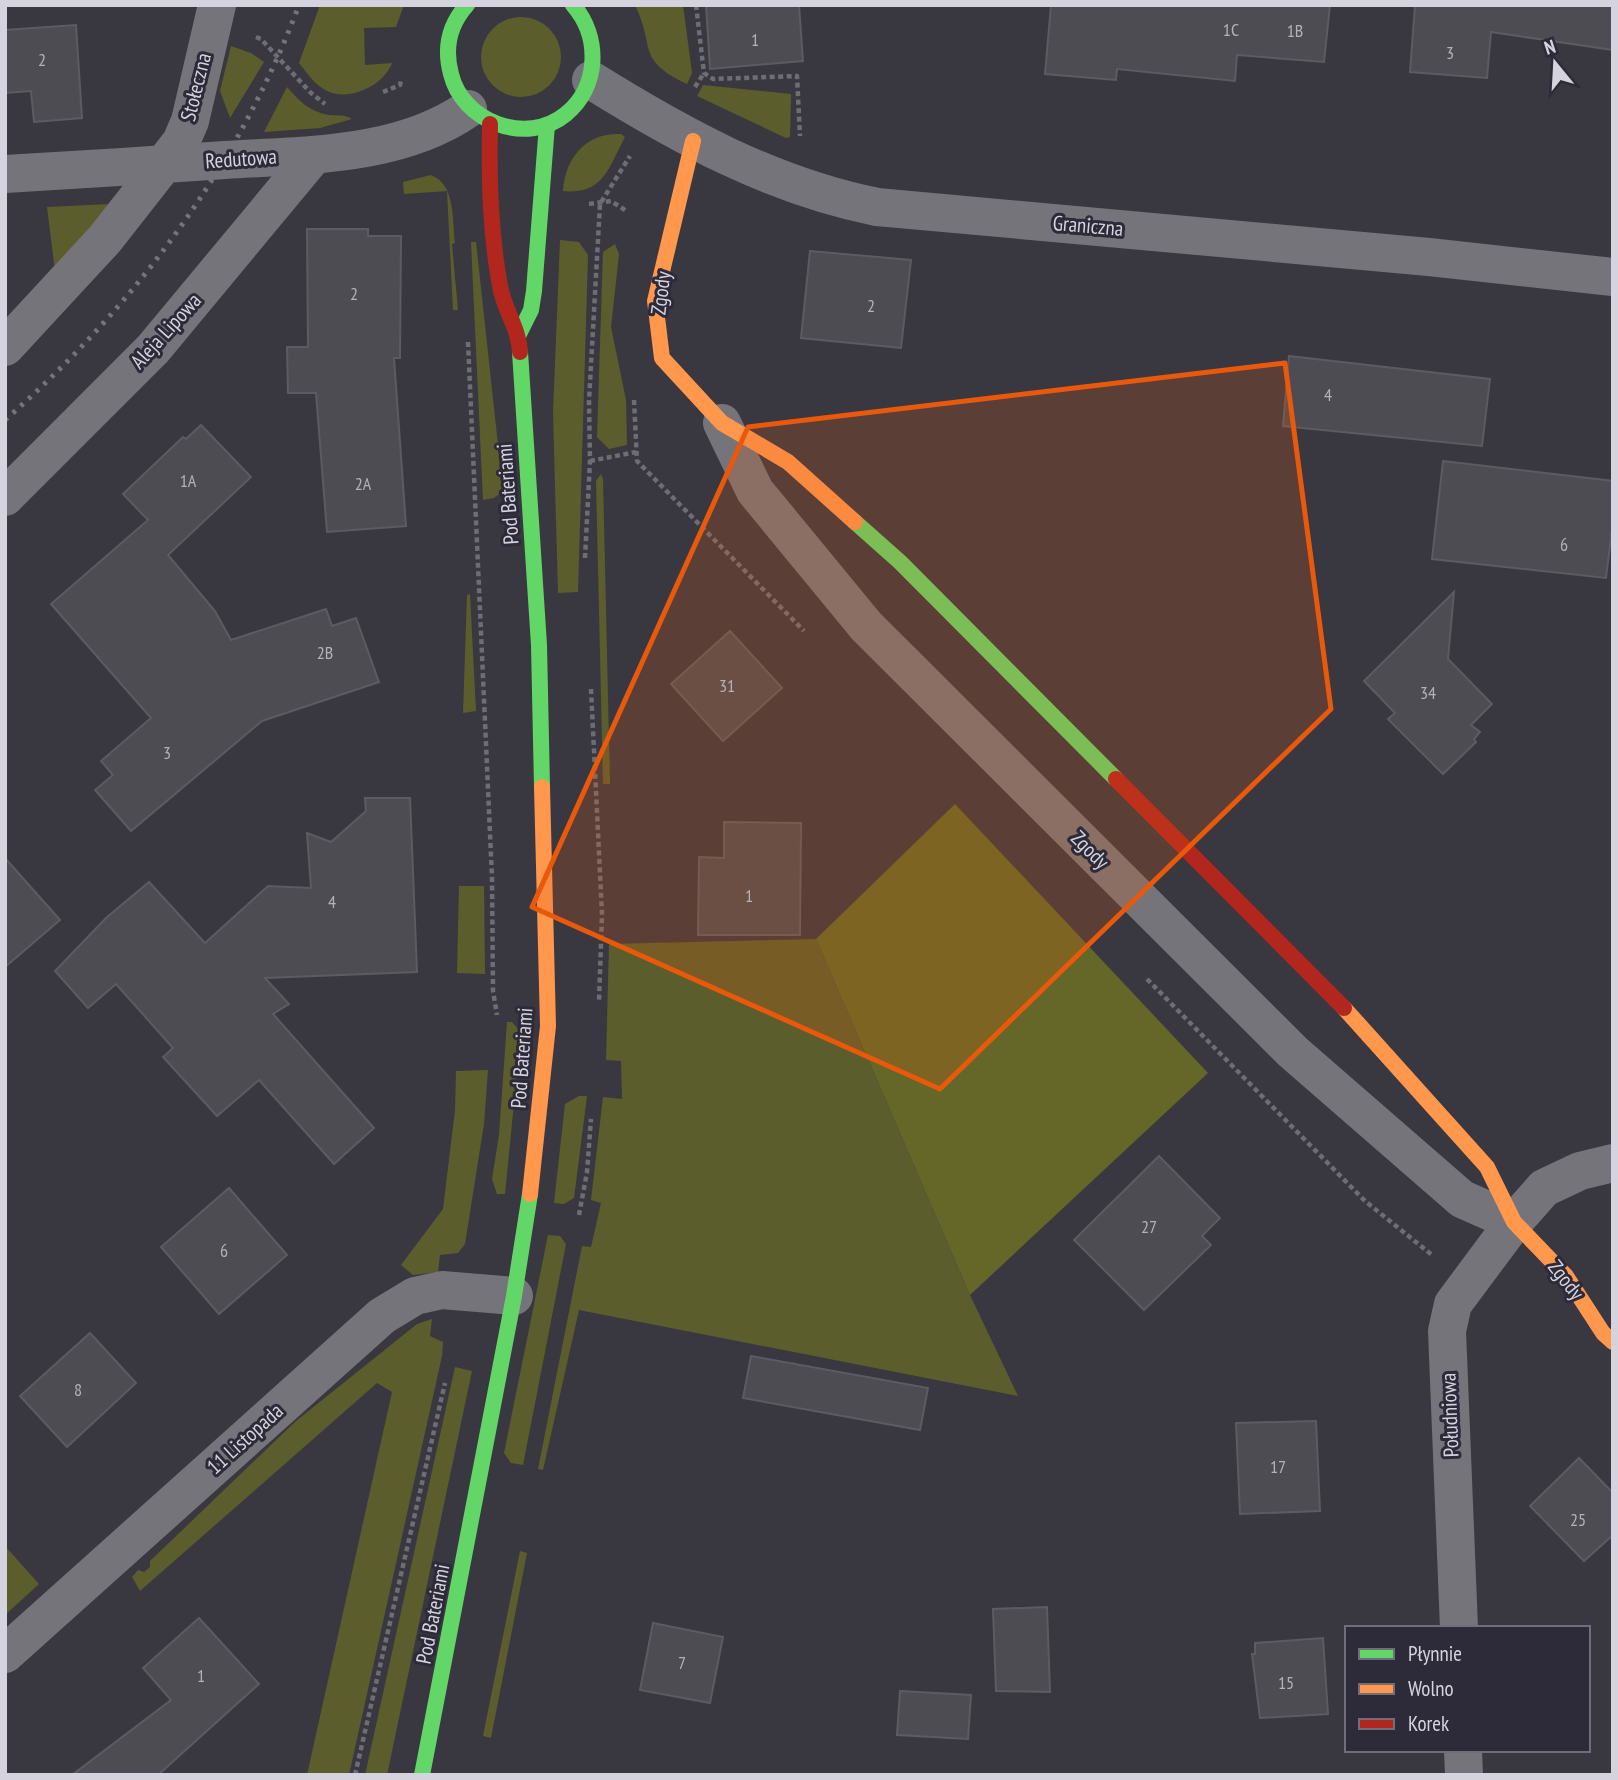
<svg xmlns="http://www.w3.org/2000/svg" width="1618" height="1780" viewBox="0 0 1618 1780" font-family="'PT Sans Narrow',sans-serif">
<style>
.green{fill:#5c5d2d}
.forest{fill:#646728}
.building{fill:#4d4c53;stroke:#5c5b62;stroke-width:2}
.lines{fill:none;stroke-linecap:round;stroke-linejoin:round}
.path{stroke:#6e6d73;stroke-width:4.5;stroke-dasharray:5 3.5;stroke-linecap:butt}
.street{stroke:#75747b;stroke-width:38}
.fast{stroke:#63d668;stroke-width:16}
.slow{stroke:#ff974d;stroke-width:16}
.jam{stroke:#b3261e;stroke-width:16}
.rail{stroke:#75747b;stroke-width:5;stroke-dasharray:3.5 7;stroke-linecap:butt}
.marked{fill:#e8590c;fill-opacity:0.2;stroke:#e8590c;stroke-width:5;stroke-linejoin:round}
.labels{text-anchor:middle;stroke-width:6;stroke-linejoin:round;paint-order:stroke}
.number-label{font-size:18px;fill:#b3b1ba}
.street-label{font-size:21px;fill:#d5d3dd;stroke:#2d2a39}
</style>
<rect width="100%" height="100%" fill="#393840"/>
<!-- green -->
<g class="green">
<path d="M320 5H404L396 27 364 28 365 65 392 63C384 85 350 102 327 91 315 85 307 73 299 63Z"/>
<path d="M635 5H683L692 73 687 84C635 59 656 48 635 5Z"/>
<circle cx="521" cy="57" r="40"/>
<path d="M231 46 251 53 264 62 230 118 220 91Z"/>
<path d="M703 85 791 94 790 137 786 138 697 96Z"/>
<path d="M287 87C299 101 310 112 329 115 338 116 344 114 352 119L320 128 264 132Z"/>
<path d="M621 134 625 137C608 168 604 195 563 191 565 158 586 132 621 134Z"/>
<path d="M431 175C456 185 452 220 455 243L452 244 458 310H453L447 191 404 194 403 182Z"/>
<path d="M110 204 55 271 47 207Z"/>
<path d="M560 240 579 242 588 255 578 592 558 593 553 413Z"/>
<path d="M471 242H476L503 491 494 498 483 500Z"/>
<path d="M615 244 619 254 611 327 626 400 627 445 609 449 597 437 603 252Z"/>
<path d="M601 474 603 479 610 784H603L596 481Z"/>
<path d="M470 594 476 711 463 713 467 595Z"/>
<path d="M459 886H484L485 974 457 973Z"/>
<path d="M816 939 970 1295 1018 1396 579 1310 543 1470 538 1469 582 1246 591 1247 601 1203 591 1200 603 1097 622 1099 621 1061 606 1060 609 944Z"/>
<path d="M507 1022H512L521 1032 505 1194H497L492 1179 499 1135Z"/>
<path d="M488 1070 484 1124 465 1244 458 1253 440 1255 438 1272 413 1275 401 1265 443 1209 455 1110 456 1071Z"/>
<path d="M579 1096H587L574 1198 564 1204 554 1203 565 1104Z"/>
<path d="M548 1235 560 1236 566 1244 523 1465 511 1463 504 1453Z"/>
<path d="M432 1319 430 1336 443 1342 442 1356 349 1775H307L392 1392 377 1383 140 1591 132 1577 138 1570 144 1572 150 1567V1561L296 1421 417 1324Z"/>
<path d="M455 1367 472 1371 387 1775H365Z"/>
<path d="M5 1546 39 1584 5 1615Z"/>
<path d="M520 1551 527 1553 491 1738 483 1736Z"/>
</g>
<!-- forest -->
<path class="forest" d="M955 804 1208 1073 970 1295 816 939Z"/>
<!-- building -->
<g class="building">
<path d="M706 5H799L803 61 710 69Z"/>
<path d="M1051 5H1330L1324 62 1237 55 1235 81 1117 69 1116 80 1045 74Z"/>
<path d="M1415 5H1613V50L1491 32 1487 78 1410 72Z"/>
<path d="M76 25 82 118 34 122 31 91 5 93V30Z"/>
<path d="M307 229H368V236H401L400 358H394L406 526 327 532 316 393H288L287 347H308Z"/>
<path d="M810 251 911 260 901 348 801 338Z"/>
<path d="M1289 356 1490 379 1482 446 1283 426Z"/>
<path d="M201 425 251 477 168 555 215 611 231 640 326 609 332 626 356 618 379 682 262 721 131 831 95 790 113 775 101 761 151 718 51 604 148 520 123 494 183 437 186 439Z"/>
<path d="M1443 461 1613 481V521L1606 578 1432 559Z"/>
<path d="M1454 592 1448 659 1492 704 1471 725 1480 732 1474 739 1476 742 1443 774 1388 719 1395 713 1364 681Z"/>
<path d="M730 631 782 688 723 741 671 684Z"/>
<path d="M365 798H410L417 972 265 978 289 1004 273 1014 374 1128 334 1164 259 1080 217 1116 163 1057 173 1048 116 984 88 1008 55 971 106 918 149 882 205 943 268 886 311 888 307 833 331 842 366 811Z"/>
<path d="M724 822 801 823 800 935H698L699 857 724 858Z"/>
<path d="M5 858 60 920 5 967Z"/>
<path d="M1159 1156 1220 1218 1202 1236 1211 1245 1144 1310 1074 1240Z"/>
<path d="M229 1188 287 1255 219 1314 161 1247Z"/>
<path d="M90 1333 136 1383 67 1447 20 1396Z"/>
<path d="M751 1356 928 1388 920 1430 743 1398Z"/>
<path d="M1316 1421 1320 1511 1240 1514 1236 1423Z"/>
<path d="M1579 1458 1613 1493V1535L1584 1561 1530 1506Z"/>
<path d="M1047 1607 1050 1692 996 1691 993 1609Z"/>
<path d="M199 1618 259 1684 158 1775H72L171 1700 143 1668Z"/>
<path d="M653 1623 723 1637 710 1703 640 1690Z"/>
<path d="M1323 1638 1328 1714 1260 1718 1252 1654H1255V1643Z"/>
<path d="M900 1691 971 1695 968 1739 897 1735Z"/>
</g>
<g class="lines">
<!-- path -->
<g class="path">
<path d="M696 5 704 73 713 79 797 76 800 136"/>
<path d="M256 37 261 39 311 93 325 104"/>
<path d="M695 87 704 73"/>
<path d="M383 92 400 85 401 81"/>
<path d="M589 204 611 201 628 212"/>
<path d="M468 342 492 878 493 991 497 1015"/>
<path d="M634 400 637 461 804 631"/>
<path d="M590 461 636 452"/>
<path d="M585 558 590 461 589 401 600 204 630 156"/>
<path d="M591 689 602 914 599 1002"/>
<path d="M1147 979 1365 1201 1432 1255"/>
<path d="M579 1215 587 1172 591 1119"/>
<path d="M355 1775 445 1383"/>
</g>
<!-- street -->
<g class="street">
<path d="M591 80C681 136 772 186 877 207L1429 257 1613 277"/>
<path d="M5 174C78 170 152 165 225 160 305 155 399 157 468 109"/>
<path d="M5 347 105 239 181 142 190 121 217 5"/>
<path d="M722 423 755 491 866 626 1293 1052 1462 1199 1514 1222"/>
<path d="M5 497 153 349 314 155"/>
<path d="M1459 1628 1447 1331 1453 1304 1514 1222 1544 1188 1580 1171 1613 1163"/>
<path d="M5 1654 382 1316 415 1296 442 1290 514 1296"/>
<path d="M1463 1750 1464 1775"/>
</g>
<!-- fast -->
<g class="fast">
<path d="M467 5C449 25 444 48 451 74 462 121 526 147 566 114 599 87 601 37 573 5"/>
<path d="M519 334 531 310 534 291 547 125"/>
<path d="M520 352 539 645 542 787"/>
<path d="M855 522 900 562 1116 779"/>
<path d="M422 1775 514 1296 530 1194"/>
</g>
<!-- slow -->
<g class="slow">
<path d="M693 141 655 301 662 358 722 423 788 462 855 522"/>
<path d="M1344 1008 1487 1167 1514 1222 1566 1276 1603 1333 1613 1342"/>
<path d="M530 1194 548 1026 542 787"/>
</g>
<!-- jam -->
<g class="jam">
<path d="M490 124C489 178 490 232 500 286 504 310 519 328 520 352"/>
<path d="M1116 779 1344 1008"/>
</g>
<!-- rail -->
<path class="rail" d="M5 420C135 306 238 167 299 5"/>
</g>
<!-- marked area -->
<path class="marked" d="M1285 363 1331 709 940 1089 532 907 748 427Z"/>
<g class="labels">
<!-- number labels -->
<g class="number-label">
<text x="1231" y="36">1C</text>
<text x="1295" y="37">1B</text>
<text x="755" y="46">1</text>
<text x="1450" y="59">3</text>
<text x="42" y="66">2</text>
<text x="354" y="300">2</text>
<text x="871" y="312">2</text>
<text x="1328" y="401">4</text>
<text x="188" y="487">1A</text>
<text x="363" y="490">2A</text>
<text x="1564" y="551">6</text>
<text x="325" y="659">2B</text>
<text x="727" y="692">31</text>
<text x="1428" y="699">34</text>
<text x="167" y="759">3</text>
<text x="749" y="902">1</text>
<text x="332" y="908">4</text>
<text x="1149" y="1233">27</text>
<text x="224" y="1257">6</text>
<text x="78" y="1396">8</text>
<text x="1278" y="1473">17</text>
<text x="1578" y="1526">25</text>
<text x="682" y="1669">7</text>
<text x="201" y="1682">1</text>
<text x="1286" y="1689">15</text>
</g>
<!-- street labels -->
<g class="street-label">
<text transform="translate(196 87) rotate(-76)" y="7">Stołeczna</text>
<text transform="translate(241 159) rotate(-4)" y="7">Redutowa</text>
<text transform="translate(1088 226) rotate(5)" y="7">Graniczna</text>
<text transform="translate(661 293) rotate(-83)" y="7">Zgody</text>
<text transform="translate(166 331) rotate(-48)" y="7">Aleja Lipowa</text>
<text transform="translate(508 494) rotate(-94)" y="7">Pod Bateriami</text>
<text transform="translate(1090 850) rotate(45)" y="7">Zgody</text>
<text transform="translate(522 1058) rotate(-86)" y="7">Pod Bateriami</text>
<text transform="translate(1566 1280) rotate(52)" y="7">Zgody</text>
<text transform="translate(1450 1415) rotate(-92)" y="7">Południowa</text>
<text transform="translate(245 1439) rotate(-42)" y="7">11 Listopada</text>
<text transform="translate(433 1614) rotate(-79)" y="7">Pod Bateriami</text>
</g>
</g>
<!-- border -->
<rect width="1618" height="1780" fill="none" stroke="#d5d3dd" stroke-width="14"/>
<!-- legend -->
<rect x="1345" y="1626" width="245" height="126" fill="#2d2a39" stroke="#706e7b" stroke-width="2"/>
<rect x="1359" y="1649" width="35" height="10" fill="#63d668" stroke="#706e7b" stroke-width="2"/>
<text x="1408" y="1661" font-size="21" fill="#d5d3dd">Płynnie</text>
<rect x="1359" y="1684" width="35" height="10" fill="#ff974d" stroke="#706e7b" stroke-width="2"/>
<text x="1408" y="1696" font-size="21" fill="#d5d3dd">Wolno</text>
<rect x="1359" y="1719" width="35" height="10" fill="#b3261e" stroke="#706e7b" stroke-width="2"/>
<text x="1408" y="1731" font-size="21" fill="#d5d3dd">Korek</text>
<!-- north arrow -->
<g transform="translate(1555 63) rotate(342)" stroke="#2d2a39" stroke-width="5" paint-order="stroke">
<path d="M0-5L12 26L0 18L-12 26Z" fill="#d5d3dd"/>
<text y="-10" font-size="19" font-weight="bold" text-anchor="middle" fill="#d5d3dd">N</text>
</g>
</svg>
